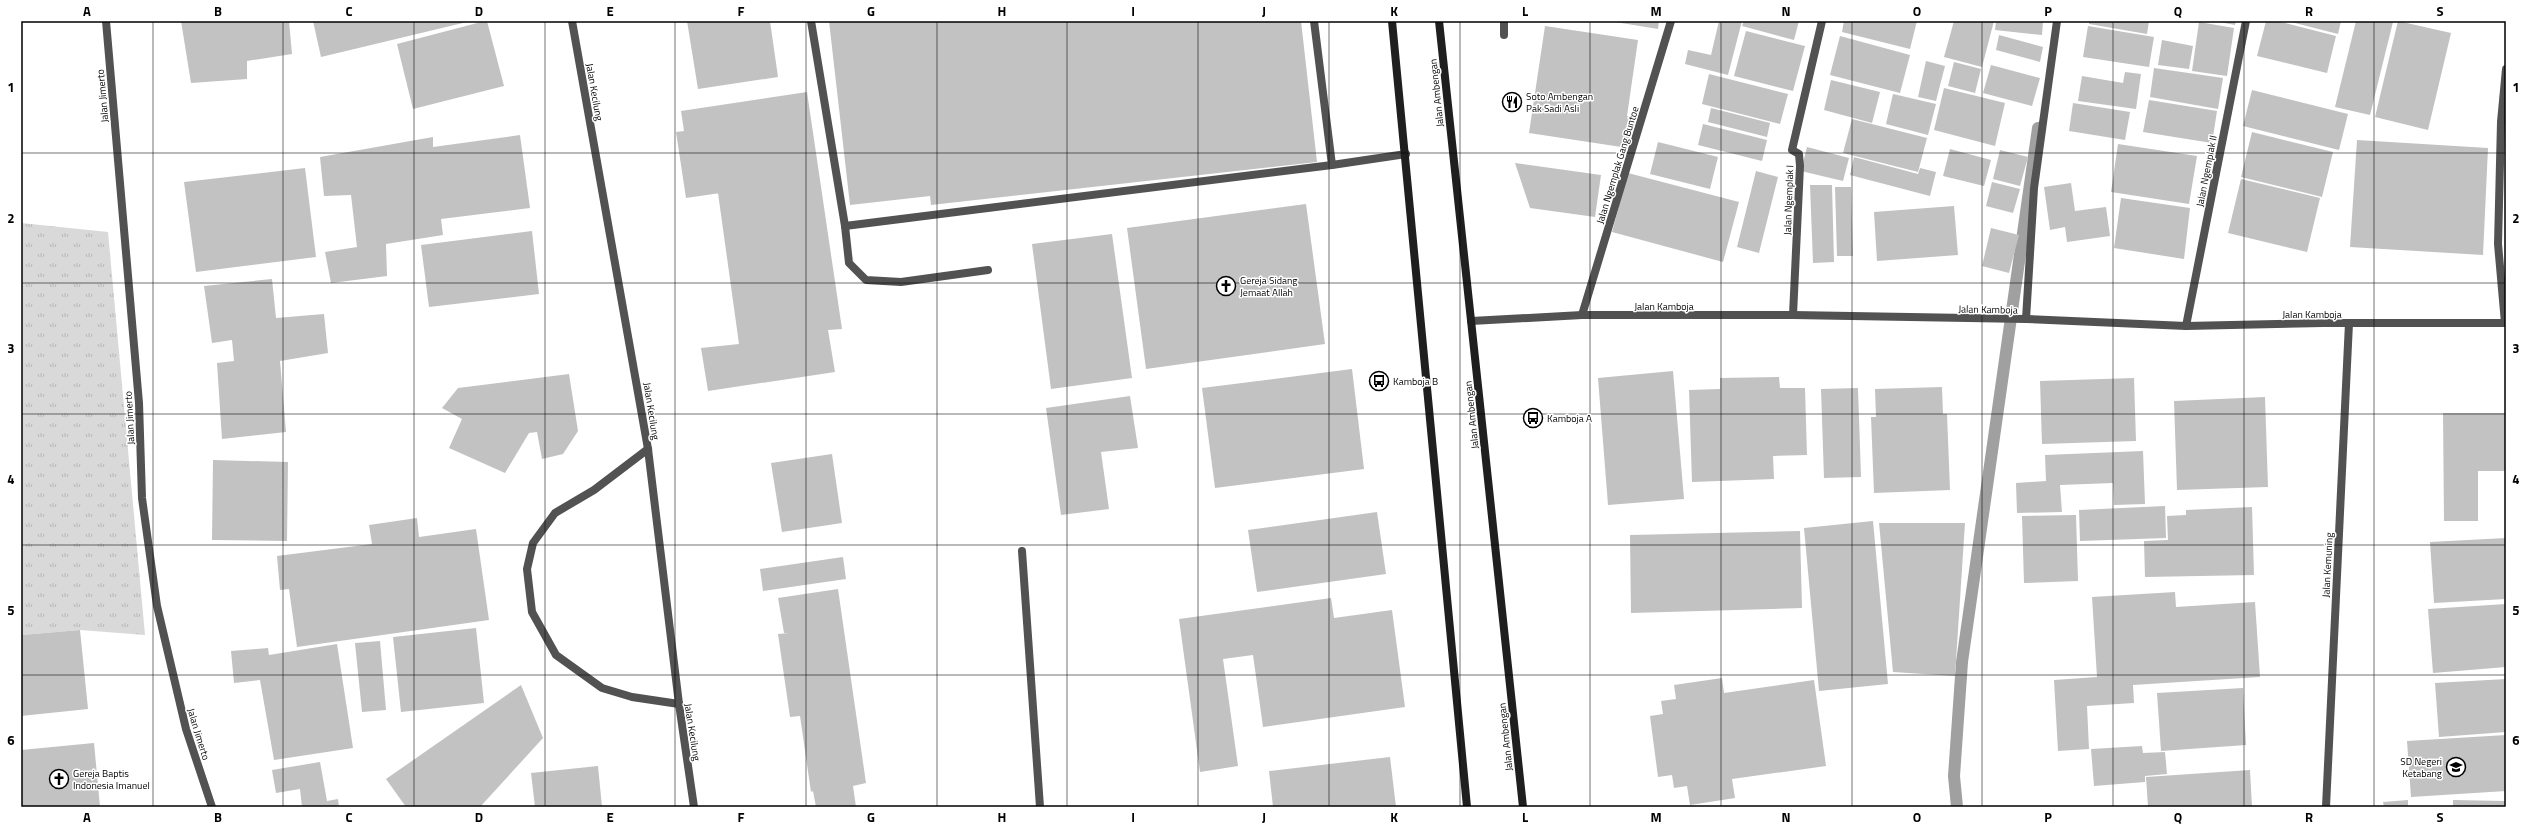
<svg xmlns="http://www.w3.org/2000/svg" width="2527" height="828" viewBox="0 0 2527 828" font-family="'Titillium Web',sans-serif">
<style>
.grass{fill:url(#grass-tufts)}
.lines{fill:none;stroke-linecap:round;stroke-linejoin:round}
.stream{stroke:#a0a0a0;stroke-width:12}
.building{fill:#c2c2c2}
.lane{stroke:#525252;stroke-width:8}
.street{stroke:#525252;stroke-width:8}
.secondary{stroke:#1f1f1f;stroke-width:8}
.grid{fill:none;stroke:#000;stroke-width:1;stroke-opacity:0.55}
.labels{text-anchor:middle;stroke-width:3;stroke-linejoin:round;paint-order:stroke}
.street-label{font-size:10px;fill:#000;stroke:#fff}
.poi-label{font-size:10px;fill:#000;stroke:#fff;text-anchor:start}
.neatline{fill:none;stroke:#000;stroke-width:1.5}
.grid-label{font-size:13px;text-anchor:middle;font-weight:bold;fill:#000}
</style>
<defs>
<pattern id="grass-tufts" width="24" height="20" patternUnits="userSpaceOnUse"><rect width="24" height="20" fill="#d9d9d9"/><path d="M3 7l-1-3M5 7V3M7 7l1-3M15 17l-1-3M17 17v-4M19 17l1-3" fill="none" stroke="#b8b8b8"/></pattern>
</defs>
<rect width="100%" height="100%" fill="#fff"/>
<!-- grass -->
<path class="grass" d="M21 223 108 232 145 635 80 630 21 635Z"/>
<g class="lines">
<!-- stream -->
<path class="stream" d="M1957 807 1954 776 1962 662 2038 128"/>
</g>
<!-- building -->
<g class="building">
<path d="M181 21H289L292 54 247 61V79L191 83Z"/>
<path d="M313 21H467V22L321 57Z"/>
<path d="M485 21H487L504 86 413 109 397 44Z"/>
<path d="M687 21H770L778 77 698 89Z"/>
<path d="M829 21H1301L1317 162 931 205 930 196 850 205Z"/>
<path d="M1609 21H1659L1658 29Z"/>
<path d="M1719 21H1742L1728 75 1685 64 1688 50 1711 55Z"/>
<path d="M1744 21H1799L1794 40 1742 26Z"/>
<path d="M1844 21H1917L1910 49 1842 32Z"/>
<path d="M1954 21H1994L1982 67 1944 57Z"/>
<path d="M1996 21H2043L2042 35 1995 30Z"/>
<path d="M2089 21H2149L2147 34 2089 24Z"/>
<path d="M2214 21H2236L2235 25Z"/>
<path d="M2266 21H2277L2336 36 2327 73 2257 56Z"/>
<path d="M2287 21H2341L2338 34Z"/>
<path d="M2356 21 2393 22 2370 115 2335 107Z"/>
<path d="M2398 21 2451 33 2428 130 2375 117Z"/>
<path d="M2199 22 2234 28 2227 76 2192 71Z"/>
<path d="M1545 26 1638 40 1627 116H1632L1628 148 1529 133Z"/>
<path d="M2088 26 2154 37 2149 67 2083 57Z"/>
<path d="M1746 31 1805 46 1793 91 1734 76Z"/>
<path d="M1999 35 2043 47 2040 62 1996 50Z"/>
<path d="M1840 36 1910 55 1900 93 1830 75Z"/>
<path d="M2162 40 2193 46 2189 69 2158 65Z"/>
<path d="M1926 61 1945 66 1936 101 1918 97Z"/>
<path d="M1954 62 1981 69 1975 93 1948 86Z"/>
<path d="M1991 65 2040 78 2032 106 1983 93Z"/>
<path d="M2154 68 2223 78 2218 109 2150 97Z"/>
<path d="M2125 72 2141 74 2136 109 2078 101 2082 76 2123 83Z"/>
<path d="M1709 74 1788 94 1780 124 1702 104Z"/>
<path d="M1831 80 1880 92 1872 123 1824 110Z"/>
<path d="M1944 88 2005 103 1995 146 1934 130Z"/>
<path d="M2252 90 2348 114 2339 150 2243 126Z"/>
<path d="M807 92 842 329 828 330 835 372 708 391 701 348 739 344 718 193 734 191 686 198 676 132 684 131 681 111Z"/>
<path d="M1893 94 1936 104 1928 135 1886 124Z"/>
<path d="M2149 100 2217 111 2212 143 2143 132Z"/>
<path d="M2073 103 2130 112 2125 140 2069 131Z"/>
<path d="M1711 108 1770 123 1767 137 1708 122Z"/>
<path d="M1852 119 1927 138 1918 172 1843 153Z"/>
<path d="M1703 124 1767 140 1762 161 1698 145Z"/>
<path d="M2252 132 2333 152 2322 197 2241 177Z"/>
<path d="M520 135 530 208 441 219 443 235 386 244 387 276 331 283 325 252 357 247 351 195 324 196 320 157 433 137V147Z"/>
<path d="M2357 140 2488 148 2483 255 2350 247Z"/>
<path d="M1658 142 1718 157 1710 189 1650 174Z"/>
<path d="M2118 144 2197 156 2189 204 2111 192Z"/>
<path d="M1807 147 1849 158 1843 181 1801 171Z"/>
<path d="M1950 149 1991 160 1984 186 1943 176Z"/>
<path d="M2000 150 2028 157 2020 186 1993 179Z"/>
<path d="M1854 157 1918 174 1917 177 1920 168 1936 172 1930 196 1850 175Z"/>
<path d="M1515 163 1601 175 1595 217 1530 208Z"/>
<path d="M305 168 316 257 196 272 184 182Z"/>
<path d="M1756 171 1778 177 1759 253 1737 247Z"/>
<path d="M1628 173 1739 202 1723 262 1612 232Z"/>
<path d="M2241 179 2320 198 2307 252 2228 233Z"/>
<path d="M1992 182 2020 189 2013 213 1986 206Z"/>
<path d="M2071 183 2075 211 2106 207 2110 236 2067 242 2065 227 2050 230 2044 187Z"/>
<path d="M1810 185H1832L1834 262 1813 263Z"/>
<path d="M1835 187H1851L1853 256H1837Z"/>
<path d="M2121 198 2190 208 2184 259 2114 248Z"/>
<path d="M1306 204 1325 344 1146 369 1127 228Z"/>
<path d="M1954 206 1958 255 1877 261 1874 212Z"/>
<path d="M1991 228 2019 235 2009 273 1982 266Z"/>
<path d="M532 231 539 294 429 307 421 245Z"/>
<path d="M1112 234 1132 378 1051 389 1032 244Z"/>
<path d="M272 279 276 318 324 314 328 353 280 361 286 432 222 439 217 363 234 361 232 340 212 343 204 286Z"/>
<path d="M1352 369 1364 469 1215 488 1202 388Z"/>
<path d="M1673 371 1684 499 1608 505 1598 378Z"/>
<path d="M569 374 578 431 563 454 542 459 537 432 529 433 505 473 449 448 462 419 442 408 458 388Z"/>
<path d="M1779 377 1780 388H1805L1807 455 1773 456 1774 479 1692 482 1689 390 1720 389V378Z"/>
<path d="M2134 378 2136 441 2042 444 2040 381Z"/>
<path d="M1942 387 1943 414H1947L1950 490 1874 493 1871 417H1876L1875 389Z"/>
<path d="M1858 388 1861 477 1824 478 1821 389Z"/>
<path d="M1130 396 1138 448 1101 452 1109 509 1061 515 1046 408Z"/>
<path d="M2265 397 2268 487 2177 490 2174 401Z"/>
<path d="M2443 413H2506V471H2478V521H2444Z"/>
<path d="M2143 451 2145 504 2114 505 2113 483 2060 485 2062 512 2017 513 2016 483 2046 481 2045 455Z"/>
<path d="M832 454 842 523 782 532 771 463Z"/>
<path d="M213 460 288 462 287 541 212 540Z"/>
<path d="M2165 506 2166 538 2080 541 2079 510Z"/>
<path d="M2252 507 2254 575 2145 577 2144 541 2168 540 2167 516 2186 515V510Z"/>
<path d="M1377 512 1386 574 1257 592 1248 530Z"/>
<path d="M2076 515 2078 581 2024 583 2022 516Z"/>
<path d="M417 518 419 537 476 529 489 620 297 647 289 589 280 590 277 556 372 544 369 525Z"/>
<path d="M1873 521 1888 684 1819 691 1804 528Z"/>
<path d="M1879 523H1965L1955 676 1893 672Z"/>
<path d="M1800 531 1802 608 1631 613 1630 535Z"/>
<path d="M2506 538V599L2434 603 2430 542Z"/>
<path d="M843 557 846 579 763 591 760 569Z"/>
<path d="M838 589 866 783 853 786 856 807H816L813 791 811 792 800 716 790 717 778 634 789 633H784L778 598Z"/>
<path d="M2175 592 2176 607 2255 602 2260 677 2133 685 2134 703 2087 706 2089 749 2058 751 2054 680 2097 677 2092 597Z"/>
<path d="M1331 598 1334 618 1392 610 1405 707 1263 727 1253 655 1223 659 1238 766 1200 772 1179 619Z"/>
<path d="M2506 604V667L2433 673 2428 609Z"/>
<path d="M476 628 484 703 401 712 393 637Z"/>
<path d="M80 630 88 709 21 716V635Z"/>
<path d="M380 641 386 710 362 712 355 643Z"/>
<path d="M337 644 353 748 274 760 260 680 234 683 231 651 268 648 269 655Z"/>
<path d="M1722 678 1724 693 1814 680 1826 766 1732 779 1735 798 1690 805 1687 786 1674 788 1672 775 1658 777 1650 716 1663 714 1661 701 1676 699 1674 685Z"/>
<path d="M2506 679V732L2439 737 2435 683Z"/>
<path d="M521 685 543 738 480 807H406L386 779Z"/>
<path d="M2243 688 2246 745 2161 751 2157 693Z"/>
<path d="M2506 735V791L2411 797 2407 741Z"/>
<path d="M94 743 100 807H21V750Z"/>
<path d="M2142 746 2143 753 2165 752 2167 774 2145 776V782L2094 786 2091 749Z"/>
<path d="M1390 757 1396 807H1273L1269 771Z"/>
<path d="M320 762 327 801 338 799 339 807H302L300 789 276 793 272 770Z"/>
<path d="M598 766 602 807H535L531 773Z"/>
<path d="M2250 770 2252 807H2148L2146 777Z"/>
<path d="M2408 800V807H2384L2383 802Z"/>
<path d="M2453 800 2506 801V807H2453Z"/>
</g>
<g class="lines">
<!-- lane -->
<g class="lane">
<path d="M811 21 845 226 849 263 866 280 901 282 988 270"/>
<path d="M1314 21 1332 165 1406 154"/>
<path d="M1504 35V21"/>
<path d="M845 226 1332 165"/>
</g>
<!-- street -->
<g class="street">
<path d="M106 21 139 403 142 498 157 606 186 729 212 807"/>
<path d="M572 21 648 449 679 704 694 807"/>
<path d="M1582 315 1671 21"/>
<path d="M1793 315 1800 166 1799 154 1792 150 1822 21"/>
<path d="M2026 319 2034 188 2057 21"/>
<path d="M1471 321 1582 315H1793L2026 319 2186 326 2323 323H2506"/>
<path d="M2505 323 2498 244 2501 122 2506 69"/>
<path d="M2186 326 2246 21"/>
<path d="M648 449 594 490 555 513 533 543 527 569 532 612 556 655 602 688 632 697 679 704"/>
<path d="M1022 551 1040 807"/>
<path d="M2326 807 2349 323"/>
</g>
<!-- secondary -->
<g class="secondary">
<path d="M1392 21 1467 807"/>
<path d="M1439 21 1523 807"/>
</g>
</g>
<!-- grid -->
<path class="grid" d="M153 21V807M283 21V807M414 21V807M545 21V807M675 21V807M806 21V807M937 21V807M1067 21V807M1198 21V807M1329 21V807M1460 21V807M1590 21V807M1721 21V807M1852 21V807M1982 21V807M2113 21V807M2244 21V807M2374 21V807M21 153H2506M21 283H2506M21 414H2506M21 545H2506M21 675H2506"/>
<!-- icons -->
<defs>
<g id="restaurant-ring" transform="scale(1)"><circle r="9.5" fill="#fff" stroke="#000" stroke-width="1.5"/><path d="M-5-6h1v4h1v-4h1v4h1v-4h1v5L-1.5 .5V6h-2V.5L-5-1ZM5-6V6H3V1.5H1.5Q1.5-4 5-6Z" fill="#000"/></g>
<g id="church-ring" transform="scale(1)"><circle r="9.5" fill="#fff" stroke="#000" stroke-width="1.5"/><path d="M-1.2-6h2.4v3.5h3.3v2.4h-3.3V6h-2.4V-.1h-3.3v-2.4h3.3Z" fill="#000"/></g>
<g id="bus-ring" transform="scale(1)"><circle r="9.5" fill="#fff" stroke="#000" stroke-width="1.5"/><path d="M-5-6H5V4H4V6H2V4H-2V6H-4V4H-5ZM-3.5-4V0h7V-4ZM-3.5 1.2v1.5H-2V1.2ZM2 1.2v1.5H3.5V1.2Z" fill="#000"/></g>
<g id="school-ring" transform="scale(1)"><circle r="9.5" fill="#fff" stroke="#000" stroke-width="1.5"/><path d="M0-5L7-2L0 1L-7-2ZM-4 1L0 2.5L4 1V4Q0 6-4 4Z" fill="#000"/></g>
</defs>
<g fill-rule="evenodd">
<use href="#restaurant-ring" x="1512" y="102"/>
<use href="#church-ring" x="1226" y="286"/>
<use href="#bus-ring" x="1379" y="381"/>
<use href="#bus-ring" x="1533" y="418"/>
<use href="#school-ring" x="2456" y="767"/>
<use href="#church-ring" x="59" y="779"/>
</g>
<g class="labels">
<!-- street labels -->
<g class="street-label">
<text transform="translate(595 92) rotate(80)" y="4">Jalan Kecilung</text>
<text transform="translate(1436 93) rotate(-96)" y="4">Jalan Ambengan</text>
<text transform="translate(102 96) rotate(-95)" y="4">Jalan Jimerto</text>
<text transform="translate(1617 165) rotate(-73)" y="4">Jalan Ngemplak Gang Buntoe</text>
<text transform="translate(2206 171) rotate(-79)" y="4">Jalan Ngemplak II</text>
<text transform="translate(1788 200) rotate(-88)" y="4">Jalan Ngemplak I</text>
<text x="1664" y="310">Jalan Kamboja</text>
<text transform="translate(1988 309) rotate(1)" y="4">Jalan Kamboja</text>
<text x="2312" y="318">Jalan Kamboja</text>
<text transform="translate(652 411) rotate(81)" y="4">Jalan Kecilung</text>
<text transform="translate(1471 415) rotate(-96)" y="4">Jalan Ambengan</text>
<text transform="translate(129 418) rotate(-93)" y="4">Jalan Jimerto</text>
<text transform="translate(2327 565) rotate(-87)" y="4">Jalan Kemuning</text>
<text transform="translate(693 732) rotate(81)" y="4">Jalan Kecilung</text>
<text transform="translate(199 734) rotate(73)" y="4">Jalan Jimerto</text>
<text transform="translate(1505 737) rotate(-96)" y="4">Jalan Ambengan</text>
</g>
<!-- poi labels -->
<g class="poi-label">
<text x="1526" y="100">Soto Ambengan<tspan x="1526" dy="12">Pak Sadi Asli</tspan></text>
<text x="1240" y="284">Gereja Sidang<tspan x="1240" dy="12">Jemaat Allah</tspan></text>
<text x="1393" y="385">Kamboja B</text>
<text x="1547" y="422">Kamboja A</text>
<text x="2442" y="765" text-anchor="end">SD Negeri<tspan x="2442" dy="12">Ketabang</tspan></text>
<text x="73" y="777">Gereja Baptis<tspan x="73" dy="12">Indonesia Imanuel</tspan></text>
</g>
</g>
<!-- border -->
<rect width="2527" height="828" fill="none" stroke="#ffffff" stroke-width="44"/>
<rect x="22" y="22" width="2483" height="784" class="neatline"/>
<g class="grid-label">
<text x="87" y="16">A</text>
<text x="218" y="16">B</text>
<text x="349" y="16">C</text>
<text x="479" y="16">D</text>
<text x="610" y="16">E</text>
<text x="741" y="16">F</text>
<text x="871" y="16">G</text>
<text x="1002" y="16">H</text>
<text x="1133" y="16">I</text>
<text x="1264" y="16">J</text>
<text x="1394" y="16">K</text>
<text x="1525" y="16">L</text>
<text x="1656" y="16">M</text>
<text x="1786" y="16">N</text>
<text x="1917" y="16">O</text>
<text x="2048" y="16">P</text>
<text x="2178" y="16">Q</text>
<text x="2309" y="16">R</text>
<text x="2440" y="16">S</text>
<text x="11" y="92">1</text>
<text x="2516" y="92">1</text>
<text x="11" y="223">2</text>
<text x="2516" y="223">2</text>
<text x="11" y="353">3</text>
<text x="2516" y="353">3</text>
<text x="11" y="484">4</text>
<text x="2516" y="484">4</text>
<text x="11" y="615">5</text>
<text x="2516" y="615">5</text>
<text x="11" y="745">6</text>
<text x="2516" y="745">6</text>
<text x="87" y="822">A</text>
<text x="218" y="822">B</text>
<text x="349" y="822">C</text>
<text x="479" y="822">D</text>
<text x="610" y="822">E</text>
<text x="741" y="822">F</text>
<text x="871" y="822">G</text>
<text x="1002" y="822">H</text>
<text x="1133" y="822">I</text>
<text x="1264" y="822">J</text>
<text x="1394" y="822">K</text>
<text x="1525" y="822">L</text>
<text x="1656" y="822">M</text>
<text x="1786" y="822">N</text>
<text x="1917" y="822">O</text>
<text x="2048" y="822">P</text>
<text x="2178" y="822">Q</text>
<text x="2309" y="822">R</text>
<text x="2440" y="822">S</text>
</g>
</svg>
